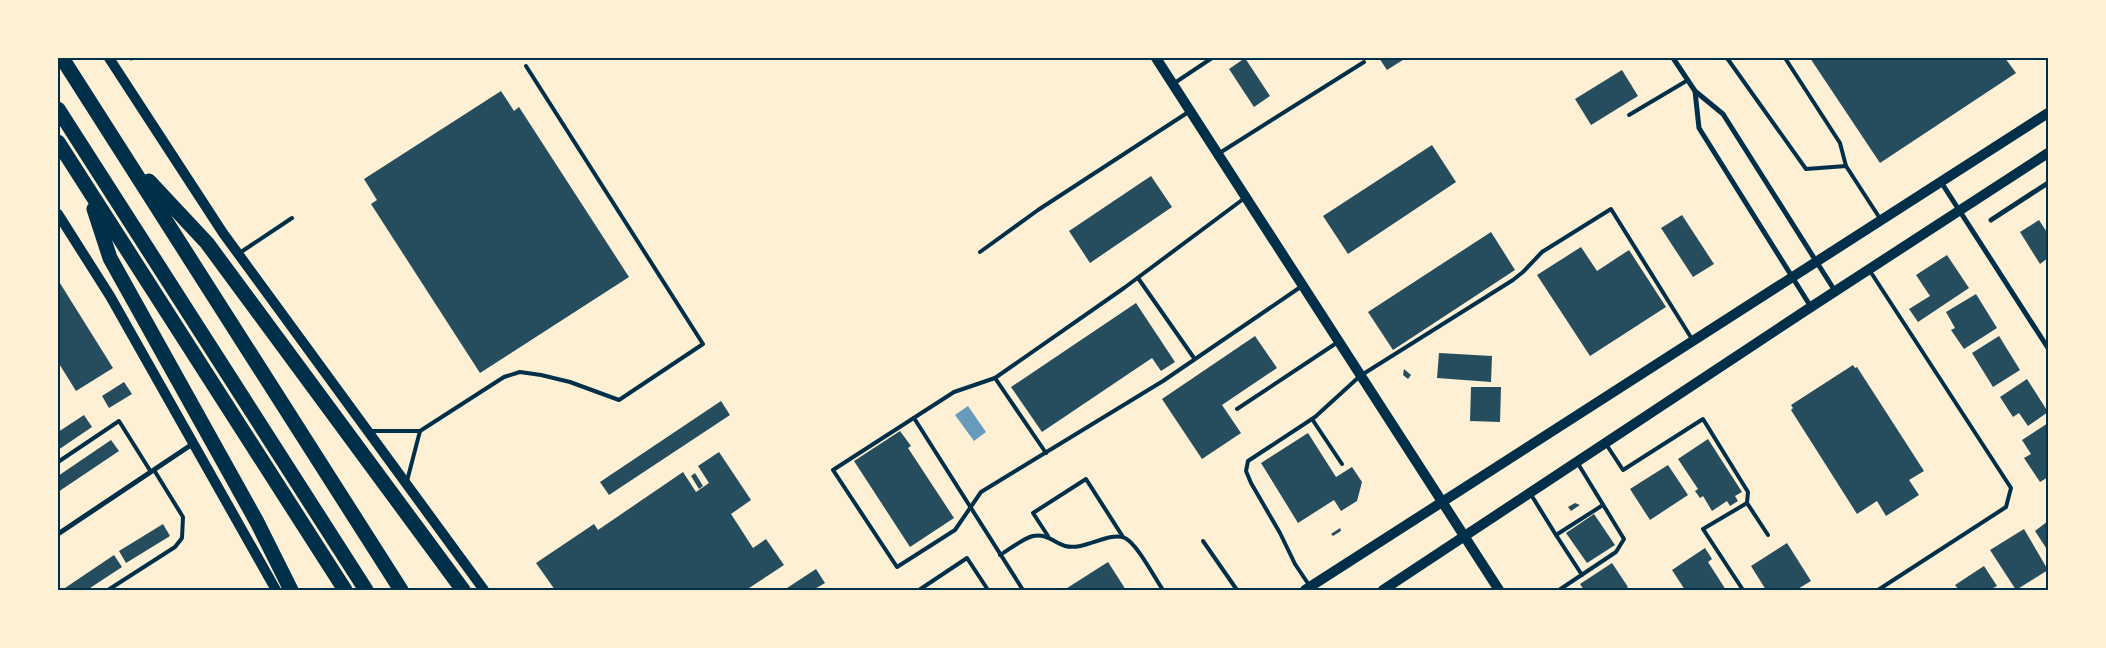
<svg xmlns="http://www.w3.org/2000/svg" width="2106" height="648" viewBox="0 0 2106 648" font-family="'DM Sans',sans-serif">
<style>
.water{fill:#669bbc}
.building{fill:#264d5e}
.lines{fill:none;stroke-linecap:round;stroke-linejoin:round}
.path{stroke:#003049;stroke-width:3}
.service{stroke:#003049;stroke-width:4}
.minor{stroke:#003049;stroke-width:5}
.secondary{stroke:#003049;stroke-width:10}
.motorway{stroke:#003049;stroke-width:15}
.neatline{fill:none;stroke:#003049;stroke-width:2}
</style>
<rect width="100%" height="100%" fill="#fdf0d5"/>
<!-- water -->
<path class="water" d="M968 406 986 432 974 441 955 415Z"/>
<!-- building -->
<g class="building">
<path d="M1245 58 1270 96 1254 107 1229 69Z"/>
<path d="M1379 58H1406L1387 70Z"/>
<path d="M1810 58H2005L2016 73 1880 163Z"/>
<path d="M1622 70 1638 96 1591 125 1575 99Z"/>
<path d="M501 91 514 111 519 107 629 277 480 373 371 204 377 200 364 179Z"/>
<path d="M1432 145 1456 182 1348 254 1323 216Z"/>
<path d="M1151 176 1172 207 1090 263 1069 231Z"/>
<path d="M1682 215 1714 264 1693 277 1661 228Z"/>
<path d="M2039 220 2048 234V258L2040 264 2020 232Z"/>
<path d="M1491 232 1515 270 1393 350 1368 312Z"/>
<path d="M1581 247 1597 271 1629 250 1666 307 1590 356 1537 275Z"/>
<path d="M1947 255 1969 288 1918 322 1909 309 1930 296 1916 275Z"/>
<path d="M58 280 113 368 76 391 58 362Z"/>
<path d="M1976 294 1997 328 1964 349 1951 330 1955 328 1946 312Z"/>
<path d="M1136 303 1175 362 1161 371 1152 358 1042 432 1011 387Z"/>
<path d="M1255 336 1277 368 1222 405 1241 433 1202 459 1162 399Z"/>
<path d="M1999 336 2020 370 1993 387 1972 353Z"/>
<path d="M1439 353 1492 356 1491 382 1437 378Z"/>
<path d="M1853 365 1855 368 1857 367 1924 471 1909 480 1919 495 1886 516 1877 501 1857 514 1791 410 1793 408 1791 405Z"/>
<path d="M1404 369 1411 375 1408 379 1403 375Z"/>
<path d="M2027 379 2048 412 2028 426 2019 413 2013 417 2000 397Z"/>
<path d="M124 382 132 394 109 408 102 396Z"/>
<path d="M1471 387H1501L1500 422 1470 421Z"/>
<path d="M721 401 730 415 609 495 600 482Z"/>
<path d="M84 415 92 427 58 450V432Z"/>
<path d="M2048 423V471L2047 472 2048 477 2040 482 2024 458 2031 454 2022 440Z"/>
<path d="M900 431 911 446 908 448 954 518 910 547 854 461Z"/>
<path d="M1308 433 1336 477 1352 467 1362 482 1357 501 1341 511 1334 500 1298 523 1261 463Z"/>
<path d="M1708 439 1742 492 1735 496 1738 501 1730 506 1727 501 1712 511 1703 496 1700 498 1695 491 1698 489 1678 459Z"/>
<path d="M111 440 119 451 58 492V476Z"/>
<path d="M719 452 751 500 731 514 753 548 766 539 784 565 746 590H555L536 563 594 524 598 530 683 472 696 492 709 483 698 466Z"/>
<path d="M1668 465 1688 495 1650 520 1630 489Z"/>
<path d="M695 473 703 486 699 489 691 476Z"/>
<path d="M1575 503 1580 505 1571 511 1568 507Z"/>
<path d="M1594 514 1615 545 1587 563 1566 533Z"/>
<path d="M2048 521V551L2035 531Z"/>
<path d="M163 524 170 536 126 563 119 551Z"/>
<path d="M1340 528 1341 531 1333 536 1331 534Z"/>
<path d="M2024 529 2048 570 2016 590 1990 550Z"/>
<path d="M1787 543 1811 581 1796 590H1766L1751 566Z"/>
<path d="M1705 548 1712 559 1708 562 1726 590H1685L1672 570Z"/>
<path d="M114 555 122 567 87 590H62Z"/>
<path d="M1108 562 1126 590H1064Z"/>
<path d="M1612 563 1628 587 1624 590H1584L1580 584Z"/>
<path d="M1984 566 1997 586 1993 588 1995 590H1959L1955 585Z"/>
<path d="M816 569 825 583 813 590H784Z"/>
</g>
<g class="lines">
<!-- path -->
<path class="path" d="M130 58 131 59"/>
<!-- service -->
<g class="service">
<path d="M1727 58 1806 169 1846 166 1881 220"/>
<path d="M1785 58 1840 143 1846 166"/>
<path d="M1173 84 1212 58"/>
<path d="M1629 115 1688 80"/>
<path d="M1218 154 1364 62"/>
<path d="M1246 197 1124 288 995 378 954 392 833 470 897 567 955 530 981 492 1163 381 1302 286"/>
<path d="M980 252 1038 210 1190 111"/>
<path d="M238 254 292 218"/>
<path d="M1870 271 2011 488 2006 507 1878 590"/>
<path d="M1138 278 1194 358"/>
<path d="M995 378 1046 453"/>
<path d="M1237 409 1338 342"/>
<path d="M914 418 1023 590"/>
<path d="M1312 419 1342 464"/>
<path d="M368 431H420L407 481"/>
<path d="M420 431 504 377 520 372 541 375 570 382 619 400 703 344 526 66"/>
<path d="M1606 444 1623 470 1703 419 1748 492 1747 503"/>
<path d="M58 462 119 421 151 472"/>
<path d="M1530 493 1556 535 1603 505"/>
<path d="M1556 535 1582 575"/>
<path d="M1048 536 1033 513 1086 479 1123 537"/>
<path d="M1203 541 1237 590"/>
<path d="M1000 555C1010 549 1022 539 1033 536 1047 533 1054 543 1065 546 1085 551 1109 531 1125 538 1138 545 1154 577 1163 590"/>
<path d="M1309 585 1295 564 1280 533 1251 483 1246 471 1248 461 1315 417 1360 376 1513 280 1523 272 1542 252 1611 209 1692 339"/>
<path d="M108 590 175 547 182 538 183 517 154 470"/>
<path d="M919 590 967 558 988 590"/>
<path d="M1559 590 1616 552 1624 539 1577 462"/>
<path d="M1743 590 1703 529 1747 503 1768 535"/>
</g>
<!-- minor -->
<g class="minor">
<path d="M1673 58 1695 91 1723 114 1835 291"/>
<path d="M1695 91 1699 128 1811 307"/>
<path d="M1941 182 2048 348"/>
<path d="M1991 220 2048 183"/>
<path d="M58 534 194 443"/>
</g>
<!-- secondary -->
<g class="secondary">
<path d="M109 58 223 233 484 590"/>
<path d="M1156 58 1499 590"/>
<path d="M58 214 110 296 276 590"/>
<path d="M1305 590 2048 113"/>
<path d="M1383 590 1811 307 2048 153"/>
</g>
<!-- motorway -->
<g class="motorway">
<path d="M62 58 401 590"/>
<path d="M58 109 366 590"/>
<path d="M58 142 345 590"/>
<path d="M149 181 207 243 463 590"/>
<path d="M94 209 110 258 257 522 291 590"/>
</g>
</g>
<!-- border -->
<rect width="2106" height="648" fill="none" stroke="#fdf0d5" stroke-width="118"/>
<rect x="59" y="59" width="1988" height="530" class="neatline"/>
</svg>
